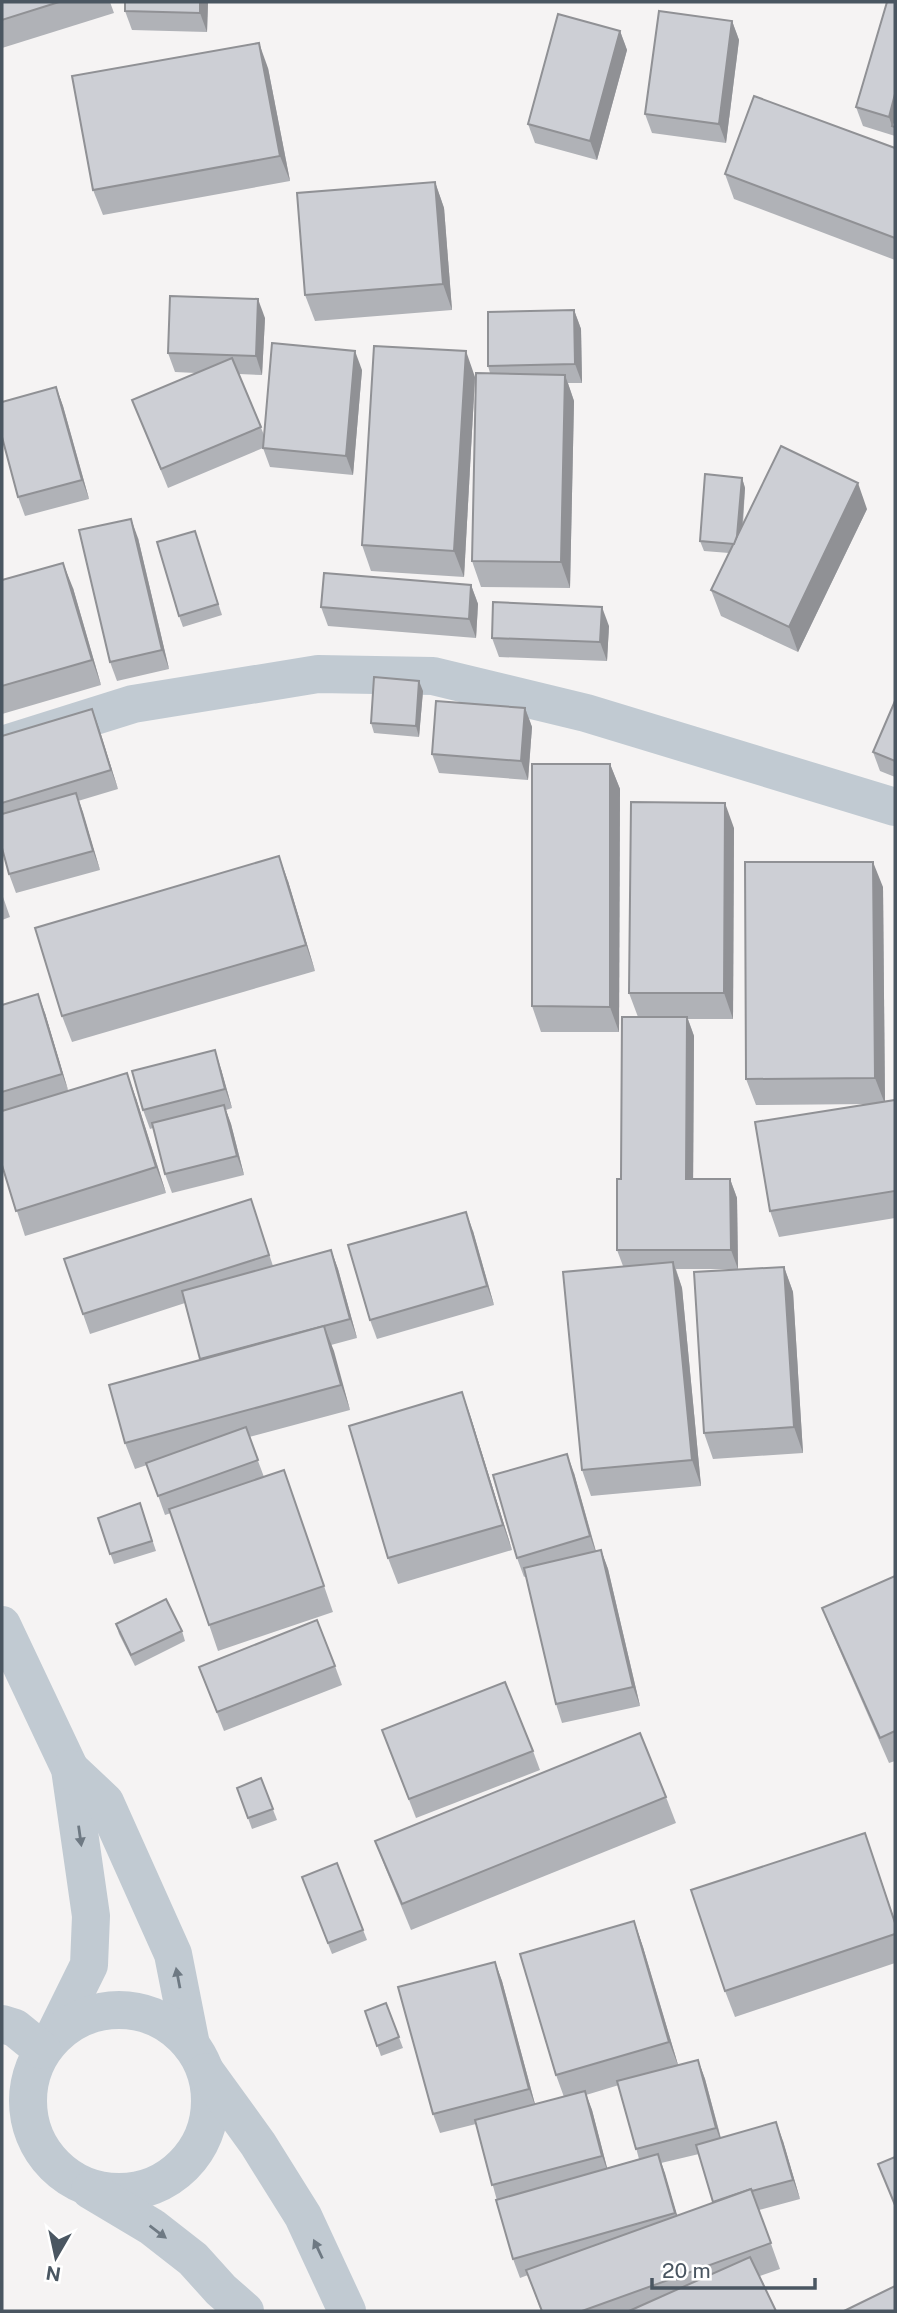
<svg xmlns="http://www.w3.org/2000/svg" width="897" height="2313" viewBox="0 0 897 2313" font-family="'Public Sans',sans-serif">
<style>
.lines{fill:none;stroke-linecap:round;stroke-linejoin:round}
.minor{stroke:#c1cad2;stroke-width:38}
.tertiary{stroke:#c1cad2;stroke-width:38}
.wall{fill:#b0b2b7;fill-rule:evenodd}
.shaded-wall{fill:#909195}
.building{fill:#cdcfd5;stroke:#909195;stroke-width:2}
.oneway{fill:#6e7983}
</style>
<rect width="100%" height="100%" fill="#f5f3f3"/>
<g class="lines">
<!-- minor -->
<g class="minor">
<path d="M2 745 133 704 318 674 433 676 586 713 895 807"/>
<path d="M2 1625 70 1769 91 1916 89 1965 54 2036"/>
<path d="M70 1769 105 1802 173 1954 191 2045"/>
</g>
<!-- tertiary -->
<g class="tertiary">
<circle cx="119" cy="2101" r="91"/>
<path d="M2 2024 15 2028 42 2050"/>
<path d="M206 2072 258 2144 303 2216 347 2311"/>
<path d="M90 2190 152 2227 193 2259 221 2290 245 2311"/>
</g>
</g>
<!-- wall -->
<g class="wall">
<path d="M2 2H110L114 13 2 48Z"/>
<path d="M125 2H208L207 32 132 30 125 11Z"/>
<path d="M895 2V136L863 126 856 107Z"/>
<path d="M732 21 739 40 726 143 652 133 645 114Z"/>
<path d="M620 31 627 50 597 160 535 143 528 124Z"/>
<path d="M268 68 290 181 103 215 93 190Z"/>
<path d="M895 148V260L734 199 725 174Z"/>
<path d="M435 182 444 208 452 310 315 321 305 295Z"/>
<path d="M574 310 581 329 582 383H568L574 401 570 588 481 587 472 561 490 373 488 366Z"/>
<path d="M265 318 262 375 239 374 264 435 362 370 353 475 270 467 263 448 168 488 132 400 196 373 175 372 168 353Z"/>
<path d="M475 377 464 577 371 571 362 545Z"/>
<path d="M56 387 63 406 89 499 25 516 18 497Z"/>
<path d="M742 478 745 488 743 525 867 509 798 652 721 616 711 590 729 553 704 551 700 541Z"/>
<path d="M195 531 222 615 183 627 179 616Z"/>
<path d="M138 538 169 669 117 681 110 662Z"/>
<path d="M2 580 73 588 101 685 2 714Z"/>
<path d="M471 585 478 604 476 638 328 626 321 607Z"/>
<path d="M609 626 607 661 499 657 492 638Z"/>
<path d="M423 691 419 737 374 733 371 723Z"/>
<path d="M895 701V777L880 771 873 752Z"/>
<path d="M525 708 532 727 528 780 439 773 432 754Z"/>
<path d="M92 709 118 789 78 801 100 870 16 893 9 874 2 848V736Z"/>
<path d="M610 764 620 789 619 1032H541L532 1006Z"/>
<path d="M734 828 733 1019H688L694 1036 693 1179H730L737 1198 738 1269H676L682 1288 701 1486 591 1496 582 1470 623 1266 617 1250 621 1179 638 1017 629 993Z"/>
<path d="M288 881 315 971 72 1042 62 1016Z"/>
<path d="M883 887 885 1101 895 1100V1218L779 1237 770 1211 869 1104 756 1105 746 1079Z"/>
<path d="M2 894 10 917 2 920Z"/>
<path d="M2 1005 45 1013 68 1091 136 1098 166 1193 25 1236 2 1165Z"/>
<path d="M221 1069 232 1108 226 1110 231 1124 244 1175 172 1193 165 1174 153 1128 150 1129 143 1110Z"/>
<path d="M251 1199 273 1266 331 1250 338 1269 357 1338 331 1345 350 1410 249 1437 264 1477 284 1470 333 1612 218 1651 171 1513 165 1515 147 1465 135 1469 125 1443 200 1360 185 1303 90 1334 83 1314Z"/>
<path d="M473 1231 494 1305 377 1339 370 1320Z"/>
<path d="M784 1267 793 1292 803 1453 713 1459 704 1433Z"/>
<path d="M462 1392 471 1418 512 1550 398 1584 388 1558Z"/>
<path d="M574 1473 596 1551 601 1550 608 1569 640 1706 562 1723 556 1704 526 1576 524 1577 517 1558Z"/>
<path d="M140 1503 156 1551 114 1564 98 1518Z"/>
<path d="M895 1576V1761L889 1763 832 1633 822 1608Z"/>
<path d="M116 1624 182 1631 185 1641 135 1666 119 1634Z"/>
<path d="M335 1666 342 1685 224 1731 199 1667Z"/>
<path d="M382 1730 533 1751 540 1770 416 1818Z"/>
<path d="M261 1778 277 1820 252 1829 237 1788Z"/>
<path d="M666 1797 676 1823 411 1930 385 1867 375 1841Z"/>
<path d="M865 1833 895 1921V1963L735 2017 725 1991Z"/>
<path d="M337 1863 367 1940 332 1954 302 1877Z"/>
<path d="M634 1921 643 1947 678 2065 698 2060 705 2079 721 2138 783 2141 800 2199 759 2210 780 2269 760 2276 776 2311H541L528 2275 520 2278 513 2259 476 2124 440 2133 433 2114 495 1962 502 1981 535 2104 564 2097 556 2075ZM619 2085 639 2159 607 2168 592 2110 586 2095ZM699 2154 714 2203 677 2216 661 2163Z"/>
<path d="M386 2003 403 2048 381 2056 365 2011Z"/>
</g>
<!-- shaded-wall -->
<g class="shaded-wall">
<path d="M200 2H208L207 32 200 13Z"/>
<path d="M732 21 739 40 726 143 719 124Z"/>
<path d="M620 31 627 50 597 160 590 141Z"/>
<path d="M259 43 268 68 290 181 280 156Z"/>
<path d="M895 94V127L892 126 889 117Z"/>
<path d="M435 182 444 208 452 310 443 284Z"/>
<path d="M258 299 265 318 262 375 256 356Z"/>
<path d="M574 310 581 329 582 383 575 364Z"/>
<path d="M355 351 362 370 353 475 346 456Z"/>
<path d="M466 351 475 377 464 577 454 551Z"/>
<path d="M565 375 574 401 570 588 561 562Z"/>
<path d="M56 387 63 406 89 499 82 480Z"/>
<path d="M742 478 745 488 740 554 737 544Z"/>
<path d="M858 483 867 509 798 652 789 627Z"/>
<path d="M131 519 138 538 169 669 162 650Z"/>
<path d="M63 563 73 588 101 685 92 660Z"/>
<path d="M471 585 478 604 476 638 469 619Z"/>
<path d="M602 607 609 626 607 661 600 642Z"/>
<path d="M419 681 423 691 419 737 416 726Z"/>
<path d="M525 708 532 727 528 780 521 761Z"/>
<path d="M92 709 99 728 118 789 111 770Z"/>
<path d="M610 764 620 789 619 1032 610 1007Z"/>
<path d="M76 793 83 812 100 870 93 851Z"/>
<path d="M725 803 734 828 733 1019 724 993Z"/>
<path d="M279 856 288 881 315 971 306 945Z"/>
<path d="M873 862 883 887 885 1104 875 1078Z"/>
<path d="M38 994 45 1013 69 1093 62 1074Z"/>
<path d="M687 1017 694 1036 693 1198 686 1179Z"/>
<path d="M215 1050 221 1069 232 1108 225 1089Z"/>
<path d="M127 1073 136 1098 166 1193 156 1167Z"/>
<path d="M224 1105 231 1124 244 1175 237 1156Z"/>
<path d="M730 1179 737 1198 738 1269 731 1250Z"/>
<path d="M466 1212 473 1231 494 1305 487 1286Z"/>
<path d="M331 1250 338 1269 357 1338 350 1319Z"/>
<path d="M673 1262 682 1288 701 1486 692 1460Z"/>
<path d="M784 1267 793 1292 803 1453 794 1427Z"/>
<path d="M324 1326 334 1351 350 1410 341 1385Z"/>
<path d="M462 1392 471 1418 512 1550 503 1525Z"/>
<path d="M567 1454 574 1473 597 1556 590 1536Z"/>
<path d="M601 1550 608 1569 640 1706 633 1687Z"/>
<path d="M634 1921 643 1947 679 2068 669 2042Z"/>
<path d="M495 1962 502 1981 536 2108 529 2089Z"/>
<path d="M698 2060 705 2079 723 2147 716 2128Z"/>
<path d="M585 2091 592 2110 609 2175 602 2156Z"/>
<path d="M776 2122 783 2141 800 2199 793 2180Z"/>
<path d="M658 2154 665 2173 682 2232 675 2213Z"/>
</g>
<!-- building -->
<g class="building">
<path d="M2 2H59L2 20Z"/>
<path d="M125 2H200V13L125 11Z"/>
<path d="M887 2H895V94L889 117 856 107Z"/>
<path d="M659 11 732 21 719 124 645 114Z"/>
<path d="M558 14 620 31 590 141 528 124Z"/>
<path d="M259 43 280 156 93 190 72 76Z"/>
<path d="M754 96 895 148V238L725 174Z"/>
<path d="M895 115V127L892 126Z"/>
<path d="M435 182 443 284 305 295 297 193Z"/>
<path d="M170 296 258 299 256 356 168 353Z"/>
<path d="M574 310 575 364 488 366V312Z"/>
<path d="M272 343 355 351 346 456 263 448Z"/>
<path d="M374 346 466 351 454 551 362 545Z"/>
<path d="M232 358 261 427 161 469 132 400Z"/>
<path d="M476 373 565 375 561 562 472 561Z"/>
<path d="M56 387 82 480 18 497 2 437V402Z"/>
<path d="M781 446 858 483 789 627 711 590Z"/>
<path d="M705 474 742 478 737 536 734 544 700 541Z"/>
<path d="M131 519 162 650 110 662 79 530Z"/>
<path d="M195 531 218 604 179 616 157 542Z"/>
<path d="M63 563 92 660 2 686V580Z"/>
<path d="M324 573 471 585 469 619 321 607Z"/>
<path d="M493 602 602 607 600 642 492 638Z"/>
<path d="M374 677 419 681 416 726 371 723Z"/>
<path d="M436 701 525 708 521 761 432 754Z"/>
<path d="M895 701V761L873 752Z"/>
<path d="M92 709 111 770 2 803V736Z"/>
<path d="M532 764H610V1007L532 1006Z"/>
<path d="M76 793 93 851 9 874 2 848V814Z"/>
<path d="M631 802 725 803 724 993H629Z"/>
<path d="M279 856 306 945 62 1016 35 928Z"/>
<path d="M745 862H873L875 1078 746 1079Z"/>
<path d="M38 994 62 1074 2 1092V1005Z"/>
<path d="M622 1017H687L686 1179H730L731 1250H617V1179H621Z"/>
<path d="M215 1050 225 1089 143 1110 132 1071Z"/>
<path d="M127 1073 156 1167 16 1211 2 1165V1111Z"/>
<path d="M895 1100V1191L770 1211 755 1122Z"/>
<path d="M224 1105 237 1156 165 1174 152 1123Z"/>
<path d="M251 1199 269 1255 83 1314 64 1259Z"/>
<path d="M466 1212 487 1286 370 1320 348 1245Z"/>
<path d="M331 1250 350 1319 200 1359 182 1291Z"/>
<path d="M673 1262 692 1460 582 1470 563 1272Z"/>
<path d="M784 1267 794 1427 704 1433 694 1272Z"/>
<path d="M324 1326 341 1385 125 1443 109 1385Z"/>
<path d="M462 1392 503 1525 388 1558 349 1426Z"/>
<path d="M246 1427 258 1460 158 1496 146 1463Z"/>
<path d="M567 1454 590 1536 517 1558 493 1475Z"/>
<path d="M284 1470 324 1586 209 1625 169 1509Z"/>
<path d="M140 1503 152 1541 110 1554 98 1518Z"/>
<path d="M601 1550 633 1687 556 1704 524 1568Z"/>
<path d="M895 1576V1731L880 1738 822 1608Z"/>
<path d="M166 1599 182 1631 131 1655 116 1624Z"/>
<path d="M317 1620 335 1666 217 1712 199 1667Z"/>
<path d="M505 1682 533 1751 409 1799 382 1730Z"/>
<path d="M640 1733 666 1797 402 1904 375 1841Z"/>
<path d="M261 1778 273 1809 248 1818 237 1788Z"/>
<path d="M865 1833 895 1923V1934L725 1991 691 1890Z"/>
<path d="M337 1863 363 1930 328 1943 302 1877Z"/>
<path d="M634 1921 669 2042 556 2075 520 1954Z"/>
<path d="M495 1962 529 2089 433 2114 398 1987Z"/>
<path d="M386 2003 399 2037 377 2046 365 2011Z"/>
<path d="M698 2060 716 2128 636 2149 617 2081Z"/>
<path d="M585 2091 602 2156 492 2185 475 2120Z"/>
<path d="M776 2122 793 2180 752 2191 751 2189 713 2202 696 2145Z"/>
<path d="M658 2154 675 2213 513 2259 496 2200Z"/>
<path d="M895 2157V2205L878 2164Z"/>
<path d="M751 2189 771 2243 582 2311H542L526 2270Z"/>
<path d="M750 2257 776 2311H629Z"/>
<path d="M895 2286V2311H844Z"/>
</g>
<!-- one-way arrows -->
<defs><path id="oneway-solid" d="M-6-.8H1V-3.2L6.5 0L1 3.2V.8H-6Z" transform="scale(1.75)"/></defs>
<g class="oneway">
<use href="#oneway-solid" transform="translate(80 1836) rotate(82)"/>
<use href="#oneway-solid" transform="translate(178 1978) rotate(-101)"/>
<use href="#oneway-solid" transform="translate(158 2232) rotate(37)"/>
<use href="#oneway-solid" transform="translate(318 2249) rotate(-115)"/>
</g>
<!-- border -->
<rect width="897" height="2313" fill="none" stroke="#4a5661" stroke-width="7"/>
<!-- north arrow -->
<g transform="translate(56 2257) rotate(189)" stroke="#ffffff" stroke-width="5" paint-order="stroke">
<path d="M0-5L12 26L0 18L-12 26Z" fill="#4a5661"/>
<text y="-10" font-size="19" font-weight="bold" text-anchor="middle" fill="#4a5661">N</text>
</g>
<!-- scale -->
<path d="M652 2278v10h163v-10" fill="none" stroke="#4a5661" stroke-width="3.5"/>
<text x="662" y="2278" font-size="21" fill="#4a5661" stroke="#ffffff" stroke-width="5" paint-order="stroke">20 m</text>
</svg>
